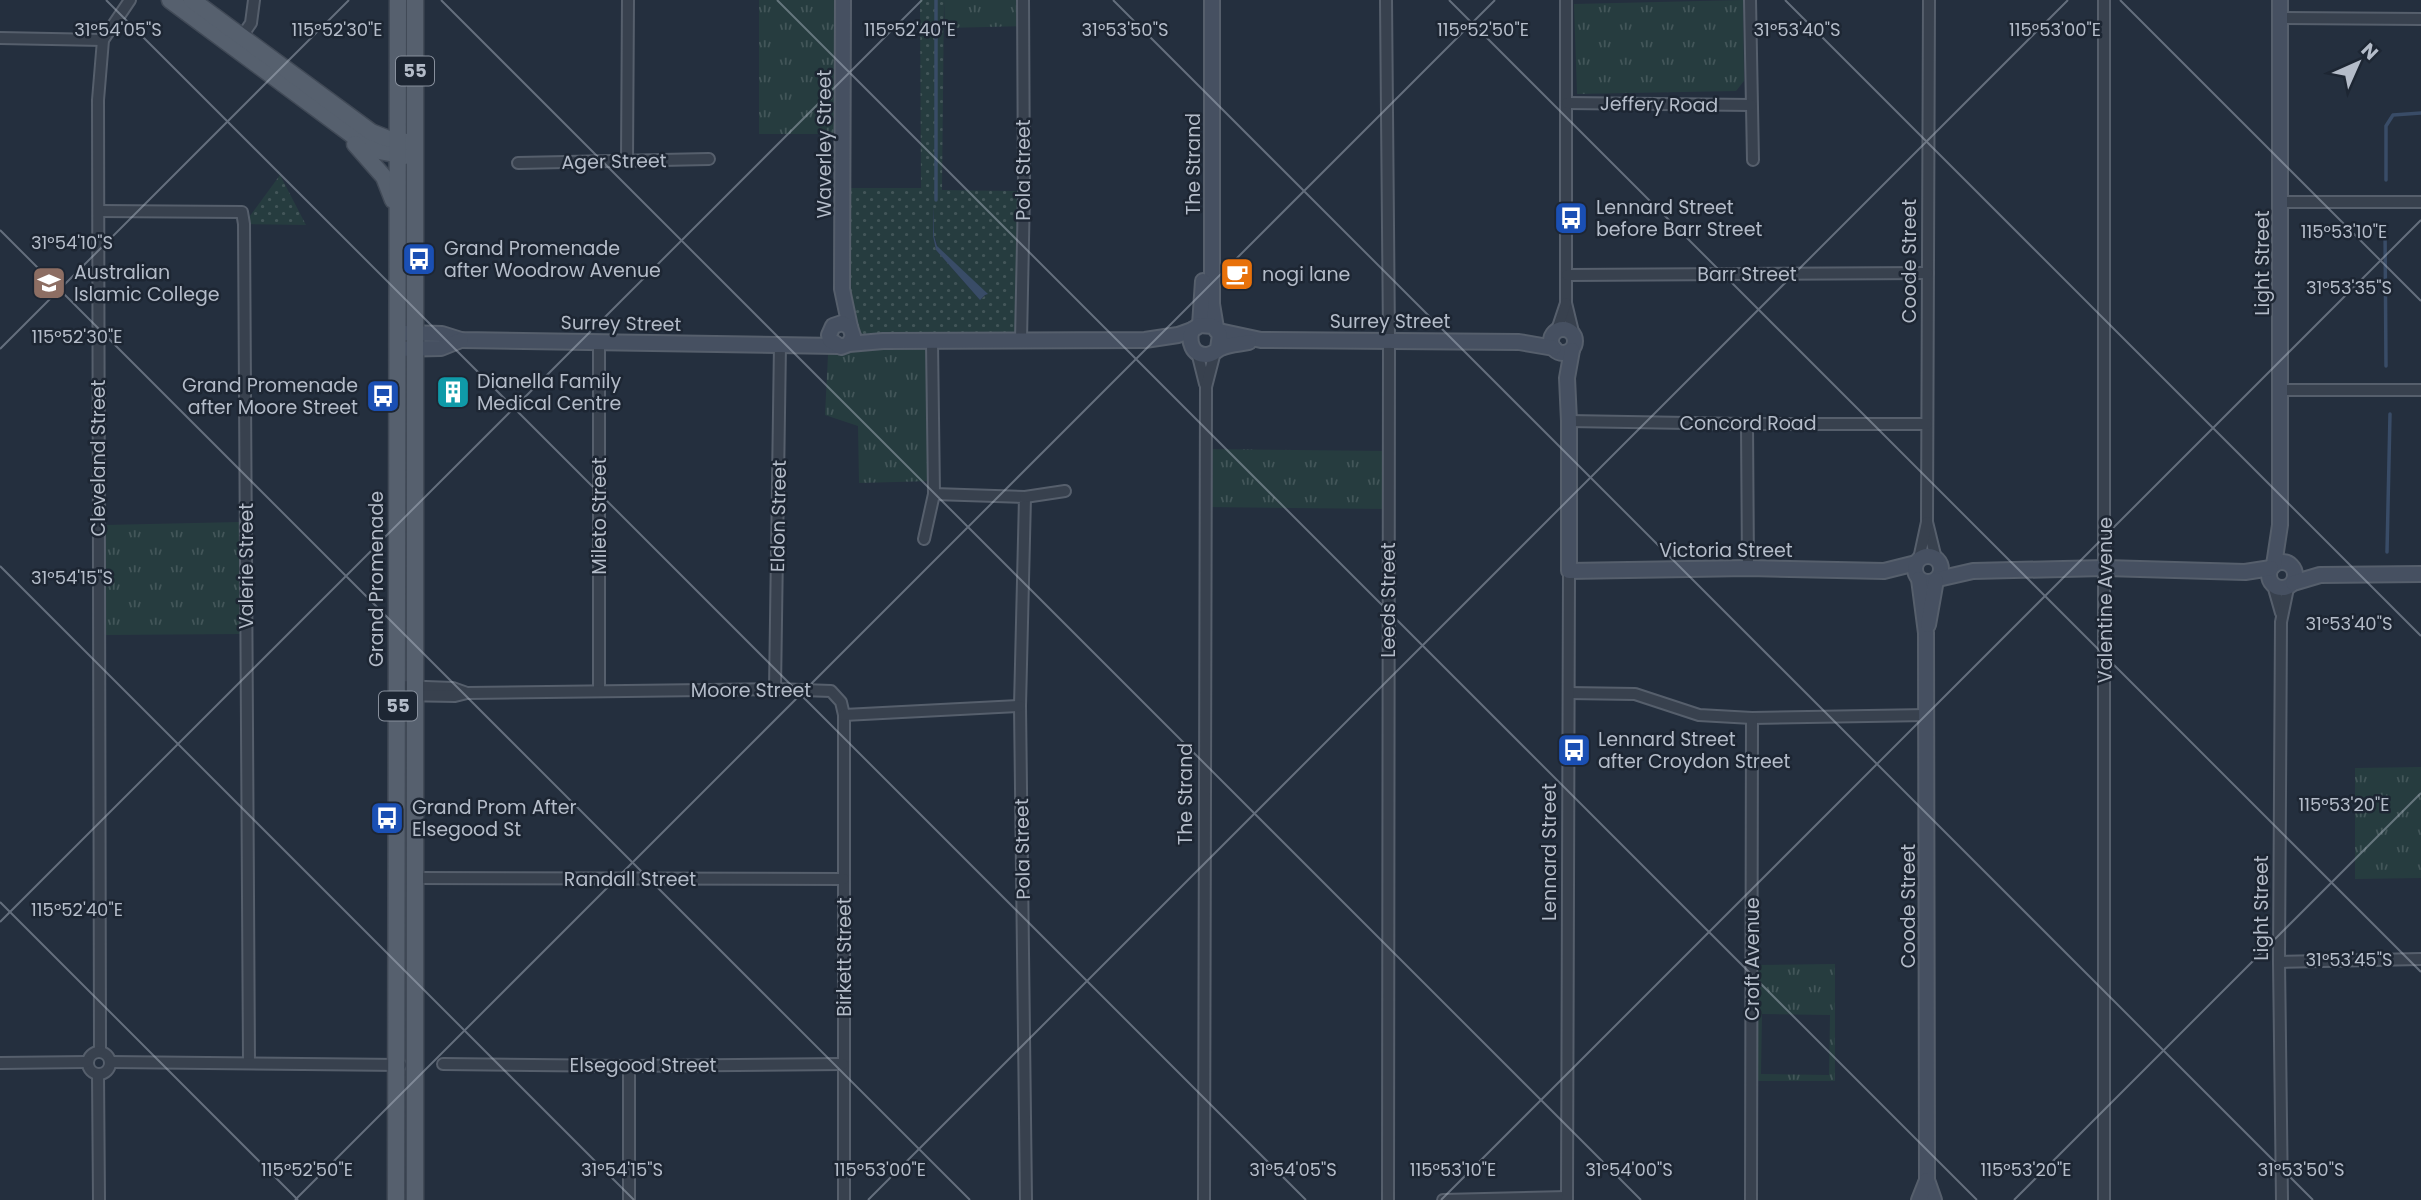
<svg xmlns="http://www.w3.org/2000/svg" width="2421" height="1200" viewBox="0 0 2421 1200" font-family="Poppins,sans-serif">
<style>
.grass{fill:url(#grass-dots);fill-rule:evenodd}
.park{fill:url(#park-tufts);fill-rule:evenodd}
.water{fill:#394c67}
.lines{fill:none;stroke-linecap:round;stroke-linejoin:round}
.stream{stroke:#394c67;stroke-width:3.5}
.street-casing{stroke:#565f6c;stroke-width:14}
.secondary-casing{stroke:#565f6c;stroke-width:18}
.primary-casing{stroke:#414a57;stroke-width:19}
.street{stroke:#38414e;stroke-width:10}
.secondary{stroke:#465061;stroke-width:14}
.primary{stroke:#56606e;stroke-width:16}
.ticks{fill:none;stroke:#b4bcc9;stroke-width:2;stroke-opacity:0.45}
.labels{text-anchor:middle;stroke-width:5;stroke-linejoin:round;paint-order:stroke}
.shield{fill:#1d2633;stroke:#878f9c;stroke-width:2}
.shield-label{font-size:18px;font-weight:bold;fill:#b4bcc9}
.street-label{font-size:19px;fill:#b4bcc9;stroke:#1d2633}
.poi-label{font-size:19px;fill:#b4bcc9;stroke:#1d2633;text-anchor:start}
.ticks-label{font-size:18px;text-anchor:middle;fill:#b4bcc9;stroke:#1d2633;stroke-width:5;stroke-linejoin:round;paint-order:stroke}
</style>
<defs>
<pattern id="grass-dots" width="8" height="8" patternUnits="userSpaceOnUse" patternTransform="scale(1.75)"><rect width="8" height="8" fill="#263c3f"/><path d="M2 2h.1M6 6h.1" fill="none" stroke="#435659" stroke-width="1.8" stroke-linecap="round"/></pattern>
<pattern id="park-tufts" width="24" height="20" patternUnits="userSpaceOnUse" patternTransform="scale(1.75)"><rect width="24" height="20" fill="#263c3f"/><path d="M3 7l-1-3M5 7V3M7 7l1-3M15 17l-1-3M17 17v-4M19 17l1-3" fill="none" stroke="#435659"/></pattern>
</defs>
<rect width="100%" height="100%" fill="#242f3e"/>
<!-- grass -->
<g class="grass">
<path d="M920 0H944L942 190 1024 191 1021 340 932 342 853 336 844 188H921ZM933 205 934 236 939 250 987 294 980 300 936 250 933 236Z"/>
<path d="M280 175 306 225 244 224Z"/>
</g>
<!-- park -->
<g class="park">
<rect x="759" y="0" width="84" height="134"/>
<path d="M944 0H1023V26L945 28Z"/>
<path d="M1743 0 1744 81 1736 91 1577 94 1574 4Z"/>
<path d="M829 335 830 340 932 342 934 481 859 483 858 426 825 415Z"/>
<path d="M1206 449 1389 451V509L1205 507Z"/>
<path d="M240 522V634L105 635V525Z"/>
<path d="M2421 767V878L2355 879V768Z"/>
<path d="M1835 964V1081H1756L1755 965ZM1762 1014 1830 1015 1829 1075 1761 1074Z"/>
</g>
<!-- water -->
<path class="water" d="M933 205 934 236 937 246 988 294 985 295 980 300 936 250 933 236Z"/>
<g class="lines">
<!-- stream -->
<g class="stream">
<path d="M936 0V200"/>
<path d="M2386 180V126L2393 115 2421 113"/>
<path d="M2385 226 2386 366"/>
<path d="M2387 552 2390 414"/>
</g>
<!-- street casing -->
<g class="street-casing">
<g id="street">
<path d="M1386 0 1389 339 1388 1200"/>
<path d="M1566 0V303L1573 332"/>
<path d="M1750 0 1753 160"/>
<path d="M1929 0 1927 522 1936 559"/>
<path d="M2104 0V1200"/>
<path d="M2281 18 2421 19"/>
<path d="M0 38 103 40"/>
<path d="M238 42 251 23 254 0"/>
<path d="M1567 103 1751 105"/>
<path d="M627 161 628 0"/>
<path d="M518 163 709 159"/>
<path d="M2281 202H2421"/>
<path d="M100 211 242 212 244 224 249 1063"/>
<path d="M1567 275 1928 273"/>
<path d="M1557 330 1566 303"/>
<path d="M1021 340 1024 191 1023 0"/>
<path d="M932 342 934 494 1025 497 1020 706 1026 1200"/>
<path d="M1197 352 1205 384"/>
<path d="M2281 390H2421"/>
<path d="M1569 421 1747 424H1927"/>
<path d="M1747 424 1748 568"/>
<path d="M1025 497 1065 491"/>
<path d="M924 539 934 494"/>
<path d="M1919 559 1927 522"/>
<path d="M2273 585 2281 613"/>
<path d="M398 686 453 688 467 693"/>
<path d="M775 689 780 344"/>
<path d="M599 690V342"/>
<path d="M1569 693 1635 694 1699 715 1752 718 1928 715"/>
<path d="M398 695 455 696 467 693 775 689 831 691 841 702 844 715V1200"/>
<path d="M844 715 1020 706"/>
<path d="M416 878 844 879"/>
<path d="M2279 962 2421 959"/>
<path d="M100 1051 98 100 103 40 130 0"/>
<circle cx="99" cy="1063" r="11"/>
<path d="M110 1062 401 1065"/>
<path d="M0 1063 87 1062"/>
<path d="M443 1064 629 1066 843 1064"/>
<path d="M98 1074 99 1200"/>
<path d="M629 1200V1066"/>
<path d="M1204 1200 1206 387 1215 352"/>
<path d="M1443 1200 1567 1197"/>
<path d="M1567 1200 1569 571"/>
<path d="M1751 1200 1752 718"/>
<path d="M2282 1200 2279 962 2281 622 2288 588"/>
</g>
</g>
<!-- secondary casing -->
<g class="secondary-casing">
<g id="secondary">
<path d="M843 0 842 289 850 327"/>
<path d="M1212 0V304L1216 328"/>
<path d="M1200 325 1203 281"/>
<circle cx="1563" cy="341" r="12"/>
<path d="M1219 331 1261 340 1519 342 1554 348"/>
<path d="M405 333 442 334 461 340 837 346"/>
<path d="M849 344 853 336 850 327 842 323 833 326 829 335 830 340 841 347 849 344 883 341 1145 340 1178 335 1192 330"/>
<path d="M1218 348 1220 335 1213 326 1200 325 1192 330C1188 341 1192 355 1206 355 1213 355 1216 350 1221 348 1230 344 1240 344 1249 342"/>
<path d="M397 349 441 348 461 340"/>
<path d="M1572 350 1567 378 1569 421V571L1748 568 1884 571 1916 563"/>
<circle cx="1928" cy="569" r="13"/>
<circle cx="2282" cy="575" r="13"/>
<path d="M2274 565 2280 525V0"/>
<path d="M1919 579 1926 633 1927 1180 1934 1200"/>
<path d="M1938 579 1973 571 2105 568 2245 572 2271 568"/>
<path d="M2293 583 2320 575 2421 574"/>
<path d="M1928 625 1936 580"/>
<path d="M1919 1200 1927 1180"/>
</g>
</g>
<!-- primary casing -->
<g class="primary-casing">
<g id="primary">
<path d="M170 0 359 140 379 151 405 156"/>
<path d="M192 0 371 132 386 138 407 142"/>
<path d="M415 0V1200"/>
<path d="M355 144 384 177 393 200"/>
<path d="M396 1200 398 0"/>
</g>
</g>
<!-- street -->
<use href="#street" class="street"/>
<!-- secondary -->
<use href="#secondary" class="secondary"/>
<!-- primary -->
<use href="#primary" class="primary"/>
</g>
<!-- ticks -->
<path class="ticks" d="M106 0 1306 1200M441 0 1641 1200M777 0 1977 1200M1113 0 2313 1200M1449 0 2421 972M1785 0 2421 636M2120 0 2421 301M0 230 970 1200M0 349 349 0M0 566 634 1200M0 902 298 1200M0 922 922 0M295 1200 1495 0M868 1200 2068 0M1441 1200 2421 220M2014 1200 2421 793"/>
<!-- icons -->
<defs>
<g id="bus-square" transform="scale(1.75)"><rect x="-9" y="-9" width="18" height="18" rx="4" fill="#1a4fb4" stroke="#1d2633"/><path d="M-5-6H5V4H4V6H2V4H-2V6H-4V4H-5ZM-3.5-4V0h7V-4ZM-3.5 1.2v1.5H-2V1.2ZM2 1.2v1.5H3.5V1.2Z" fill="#fff"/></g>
<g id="cafe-square" transform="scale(1.75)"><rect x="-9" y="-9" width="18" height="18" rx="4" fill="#e8710a" stroke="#1d2633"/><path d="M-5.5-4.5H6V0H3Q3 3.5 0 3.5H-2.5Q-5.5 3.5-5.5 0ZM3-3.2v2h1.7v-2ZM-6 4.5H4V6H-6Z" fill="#fff"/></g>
<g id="school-square" transform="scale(1.75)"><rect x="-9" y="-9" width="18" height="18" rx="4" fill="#8d6e63" stroke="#1d2633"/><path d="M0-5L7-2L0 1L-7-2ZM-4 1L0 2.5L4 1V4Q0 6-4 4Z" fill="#fff"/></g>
<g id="building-square" transform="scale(1.75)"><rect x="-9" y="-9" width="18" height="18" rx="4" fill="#0f9aa8" stroke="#1d2633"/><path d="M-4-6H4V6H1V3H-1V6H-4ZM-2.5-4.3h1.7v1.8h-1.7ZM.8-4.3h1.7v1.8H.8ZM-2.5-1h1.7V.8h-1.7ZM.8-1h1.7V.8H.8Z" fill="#fff"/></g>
</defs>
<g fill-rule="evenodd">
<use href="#bus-square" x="1571" y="218"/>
<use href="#bus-square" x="419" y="259"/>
<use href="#cafe-square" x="1237" y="274"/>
<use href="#school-square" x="49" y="283"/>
<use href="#building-square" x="453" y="392"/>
<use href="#bus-square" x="383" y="396"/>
<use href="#bus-square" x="1574" y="750"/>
<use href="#bus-square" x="387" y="818"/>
</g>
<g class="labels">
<!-- shield labels -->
<g class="shield">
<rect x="396" y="56.5" width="38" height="29" rx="5"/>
<rect x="379" y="691.5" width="38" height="29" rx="5"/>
</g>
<g class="shield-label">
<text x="415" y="77">55</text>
<text x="398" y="712">55</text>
</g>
<!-- street labels -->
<g class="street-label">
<text transform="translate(1659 104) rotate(1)" y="7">Jeffery Road</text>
<text transform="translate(824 144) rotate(-90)" y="7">Waverley Street</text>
<text transform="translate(614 161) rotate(-1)" y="7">Ager Street</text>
<text transform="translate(1193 164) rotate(-90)" y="7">The Strand</text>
<text transform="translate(1023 170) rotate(-90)" y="7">Pola Street</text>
<text transform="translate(1909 261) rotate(-90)" y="7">Coode Street</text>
<text transform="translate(2262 263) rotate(-90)" y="7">Light Street</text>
<text x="1747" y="281">Barr Street</text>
<text x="1390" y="328">Surrey Street</text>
<text transform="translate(621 323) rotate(1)" y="7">Surrey Street</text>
<text x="1748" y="430">Concord Road</text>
<text transform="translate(98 458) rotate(-90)" y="7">Cleveland Street</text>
<text transform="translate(599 516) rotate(-90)" y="7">Mileto Street</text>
<text transform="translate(778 516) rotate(-89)" y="7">Eldon Street</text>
<text x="1726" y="557">Victoria Street</text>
<text transform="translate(246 566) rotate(-90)" y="7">Valerie Street</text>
<text transform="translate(376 579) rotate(-90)" y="7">Grand Promenade</text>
<text transform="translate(1388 600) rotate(-90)" y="7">Leeds Street</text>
<text transform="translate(2105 600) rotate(-90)" y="7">Valentine Avenue</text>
<text x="751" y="697">Moore Street</text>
<text transform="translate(1185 794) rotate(-90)" y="7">The Strand</text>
<text transform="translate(1022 849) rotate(-91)" y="7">Pola Street</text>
<text transform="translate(1549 852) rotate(-90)" y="7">Lennard Street</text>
<text x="630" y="886">Randall Street</text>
<text transform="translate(1908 906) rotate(-90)" y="7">Coode Street</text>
<text transform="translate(2261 908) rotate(-90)" y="7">Light Street</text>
<text transform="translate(844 957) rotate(-90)" y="7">Birkett Street</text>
<text transform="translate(1752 959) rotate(-90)" y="7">Croft Avenue</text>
<text x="643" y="1072">Elsegood Street</text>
</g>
<!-- poi labels -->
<g class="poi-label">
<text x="1596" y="214">Lennard Street<tspan x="1596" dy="22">before Barr Street</tspan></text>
<text x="444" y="255">Grand Promenade<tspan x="444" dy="22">after Woodrow Avenue</tspan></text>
<text x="74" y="279">Australian<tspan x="74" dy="22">Islamic College</tspan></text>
<text x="1262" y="281">nogi lane</text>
<text x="477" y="388">Dianella Family<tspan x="477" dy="22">Medical Centre</tspan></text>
<text x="358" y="392" text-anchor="end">Grand Promenade<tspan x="358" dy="22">after Moore Street</tspan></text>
<text x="1598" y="746">Lennard Street<tspan x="1598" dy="22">after Croydon Street</tspan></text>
<text x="412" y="814">Grand Prom After<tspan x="412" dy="22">Elsegood St</tspan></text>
</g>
</g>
<g class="ticks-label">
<text x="118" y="36">31°54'05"S</text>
<text x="337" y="36">115°52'30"E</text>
<text x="910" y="36">115°52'40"E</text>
<text x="1125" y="36">31°53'50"S</text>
<text x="1483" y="36">115°52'50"E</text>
<text x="1797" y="36">31°53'40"S</text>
<text x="2055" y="36">115°53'00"E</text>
<text x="2344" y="238">115°53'10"E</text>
<text x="72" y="249">31°54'10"S</text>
<text x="2349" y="294">31°53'35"S</text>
<text x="77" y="343">115°52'30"E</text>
<text x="72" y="584">31°54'15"S</text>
<text x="2349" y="630">31°53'40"S</text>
<text x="2344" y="811">115°53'20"E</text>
<text x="77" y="916">115°52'40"E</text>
<text x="2349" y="966">31°53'45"S</text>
<text x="1453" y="1176">115°53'10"E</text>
<text x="2026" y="1176">115°53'20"E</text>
<text x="307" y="1176">115°52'50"E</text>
<text x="622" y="1176">31°54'15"S</text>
<text x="880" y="1176">115°53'00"E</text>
<text x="1293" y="1176">31°54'05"S</text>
<text x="1629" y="1176">31°54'00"S</text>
<text x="2301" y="1176">31°53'50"S</text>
</g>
<!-- north arrow -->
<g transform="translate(2358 63) rotate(45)" stroke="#1d2633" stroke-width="5" paint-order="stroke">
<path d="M0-5L12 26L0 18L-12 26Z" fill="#b4bcc9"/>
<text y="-10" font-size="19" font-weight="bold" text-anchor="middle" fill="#b4bcc9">N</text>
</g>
</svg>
